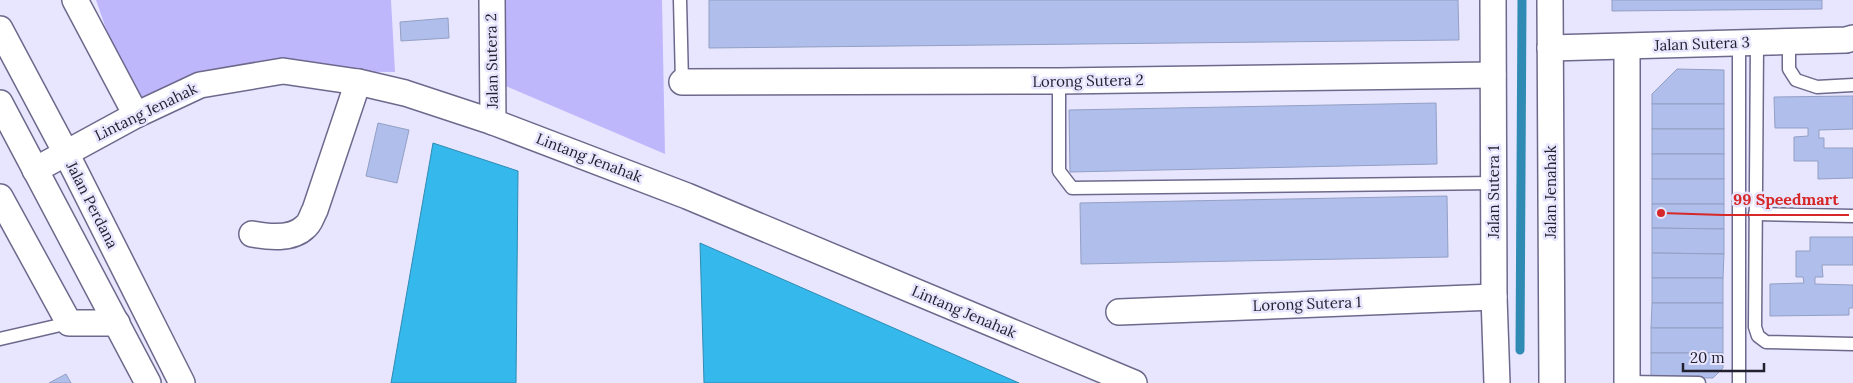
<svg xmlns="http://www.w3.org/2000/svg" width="1853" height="383" viewBox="0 0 1853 383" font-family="Lora,serif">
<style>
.green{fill:#bfb7fc}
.water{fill:#35b8ec;stroke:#308bb4}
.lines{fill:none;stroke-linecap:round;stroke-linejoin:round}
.stream{stroke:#308bb4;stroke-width:9}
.building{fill:#afbeeb;stroke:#939fc3}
.lane-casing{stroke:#6d698c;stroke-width:15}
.street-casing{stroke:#6d698c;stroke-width:28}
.lane{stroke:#fff;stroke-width:12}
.street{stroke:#fff;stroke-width:25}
.labels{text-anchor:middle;stroke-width:5;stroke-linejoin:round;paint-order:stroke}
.street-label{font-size:15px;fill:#232130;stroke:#e8e6fe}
.leader{fill:none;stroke:#d62828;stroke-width:2}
.callout-dot{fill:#d62828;stroke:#e8e6fe;stroke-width:2}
.callout-label{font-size:16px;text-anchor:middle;font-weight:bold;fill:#d62828;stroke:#e8e6fe;stroke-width:5;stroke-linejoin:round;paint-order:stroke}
</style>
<rect width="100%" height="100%" fill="#e8e6fe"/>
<!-- green -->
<g class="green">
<path d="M96 0H391L395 72 283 71 136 115Z"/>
<path d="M501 0H662L665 154 501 84Z"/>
</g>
<!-- water -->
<g class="water">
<path d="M433 143 518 171 516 383H391Z"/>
<path d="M700 243 1019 383H704Z"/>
</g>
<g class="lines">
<!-- stream -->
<path class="stream" d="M1520 350 1522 0"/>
</g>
<!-- building -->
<g class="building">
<path d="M709 0H1458L1459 40 709 48Z"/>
<path d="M1612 0H1822V9L1612 11Z"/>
<path d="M448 18 449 38 401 41 400 22Z"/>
<path d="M1677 69 1724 70V104H1652V94Z"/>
<path d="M1853 96V129L1819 130V138H1824V148H1853V178L1818 179V161H1794V137L1808 136V128H1775L1774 97Z"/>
<path d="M1436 103 1437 164 1070 172 1069 110Z"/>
<rect x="1652" y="104" width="72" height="25"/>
<path d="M378 123 409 130 397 183 366 176Z"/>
<rect x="1652" y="129" width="72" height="25"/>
<rect x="1652" y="154" width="72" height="25"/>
<rect x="1652" y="179" width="72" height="25"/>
<path d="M1447 196 1448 257 1081 264 1080 203Z"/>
<path d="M1652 204H1724V229L1652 228Z"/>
<path d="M1652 228 1724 229V254L1652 253Z"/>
<path d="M1810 237H1853V265H1822L1823 277H1815V284L1853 285V308H1849V315L1770 316V284L1804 283 1803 277H1796V251H1810Z"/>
<path d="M1652 253 1724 254 1723 278H1652Z"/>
<rect x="1652" y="278" width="71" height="25"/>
<path d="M1652 303H1723V328H1651Z"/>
<rect x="1651" y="328" width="72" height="25"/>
<path d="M1651 353H1723V368L1713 378H1651Z"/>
<path d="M66 374 71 383H49Z"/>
</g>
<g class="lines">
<!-- lane casing -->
<g class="lane-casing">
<g id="lane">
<path d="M680 0 682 82"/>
<path d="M1789 42V69L1796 80 1817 87 1853 85"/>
<path d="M1739 43V383"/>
<path d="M1757 43 1755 327 1758 336 1766 342 1853 344"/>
<path d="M1059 81V171L1072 188 1494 183"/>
<path d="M1755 214 1853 216"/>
<path d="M0 339 69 323"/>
<path d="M1627 382 1699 383"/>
</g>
</g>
<!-- street casing -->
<g class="street-casing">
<g id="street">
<path d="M75 0 136 115"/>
<path d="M492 0 493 122"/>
<path d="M1493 0 1494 297 1497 383"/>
<path d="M1550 0 1552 383"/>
<path d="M0 29 66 153 182 383"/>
<path d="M1550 48 1846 40 1853 38"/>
<path d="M682 82 1059 81 1493 75"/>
<path d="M0 103 148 383"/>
<path d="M35 170 136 115 200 85 283 71 358 82 405 93 493 122 687 196 1134 383"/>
<path d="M0 197 69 323H117"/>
<path d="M252 234C268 237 292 240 305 227 310 224 312 215 315 210L358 82"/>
<path d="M1119 312 1494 297"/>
<path d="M1627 383V47"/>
</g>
</g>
<!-- lane -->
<use href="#lane" class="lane"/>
<!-- street -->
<use href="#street" class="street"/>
</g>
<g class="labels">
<!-- street labels -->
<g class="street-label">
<text transform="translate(1702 44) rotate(-2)" y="5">Jalan Sutera 3</text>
<text transform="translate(492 61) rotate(-91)" y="5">Jalan Sutera 2</text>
<text transform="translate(1088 81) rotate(-1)" y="5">Lorong Sutera 2</text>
<text transform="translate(146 112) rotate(-26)" y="5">Lintang Jenahak</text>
<text transform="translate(589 158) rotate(21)" y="5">Lintang Jenahak</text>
<text transform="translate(1494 192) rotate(-90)" y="5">Jalan Sutera 1</text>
<text transform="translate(1551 192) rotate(-90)" y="5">Jalan Jenahak</text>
<text transform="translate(92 205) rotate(63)" y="5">Jalan Perdana</text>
<text transform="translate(1307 304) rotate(-2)" y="5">Lorong Sutera 1</text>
<text transform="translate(964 312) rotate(23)" y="5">Lintang Jenahak</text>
</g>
</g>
<!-- callouts -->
<path class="leader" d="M1661 213L1723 215H1849"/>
<circle class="callout-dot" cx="1661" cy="213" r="5"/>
<g class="callout-label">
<text x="1786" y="205">99 Speedmart</text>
</g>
<!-- scale -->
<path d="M1683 363v8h81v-8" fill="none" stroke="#232130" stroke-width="2.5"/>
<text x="1690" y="363" font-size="15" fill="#232130" stroke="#e8e6fe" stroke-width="4" paint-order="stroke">20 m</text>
</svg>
